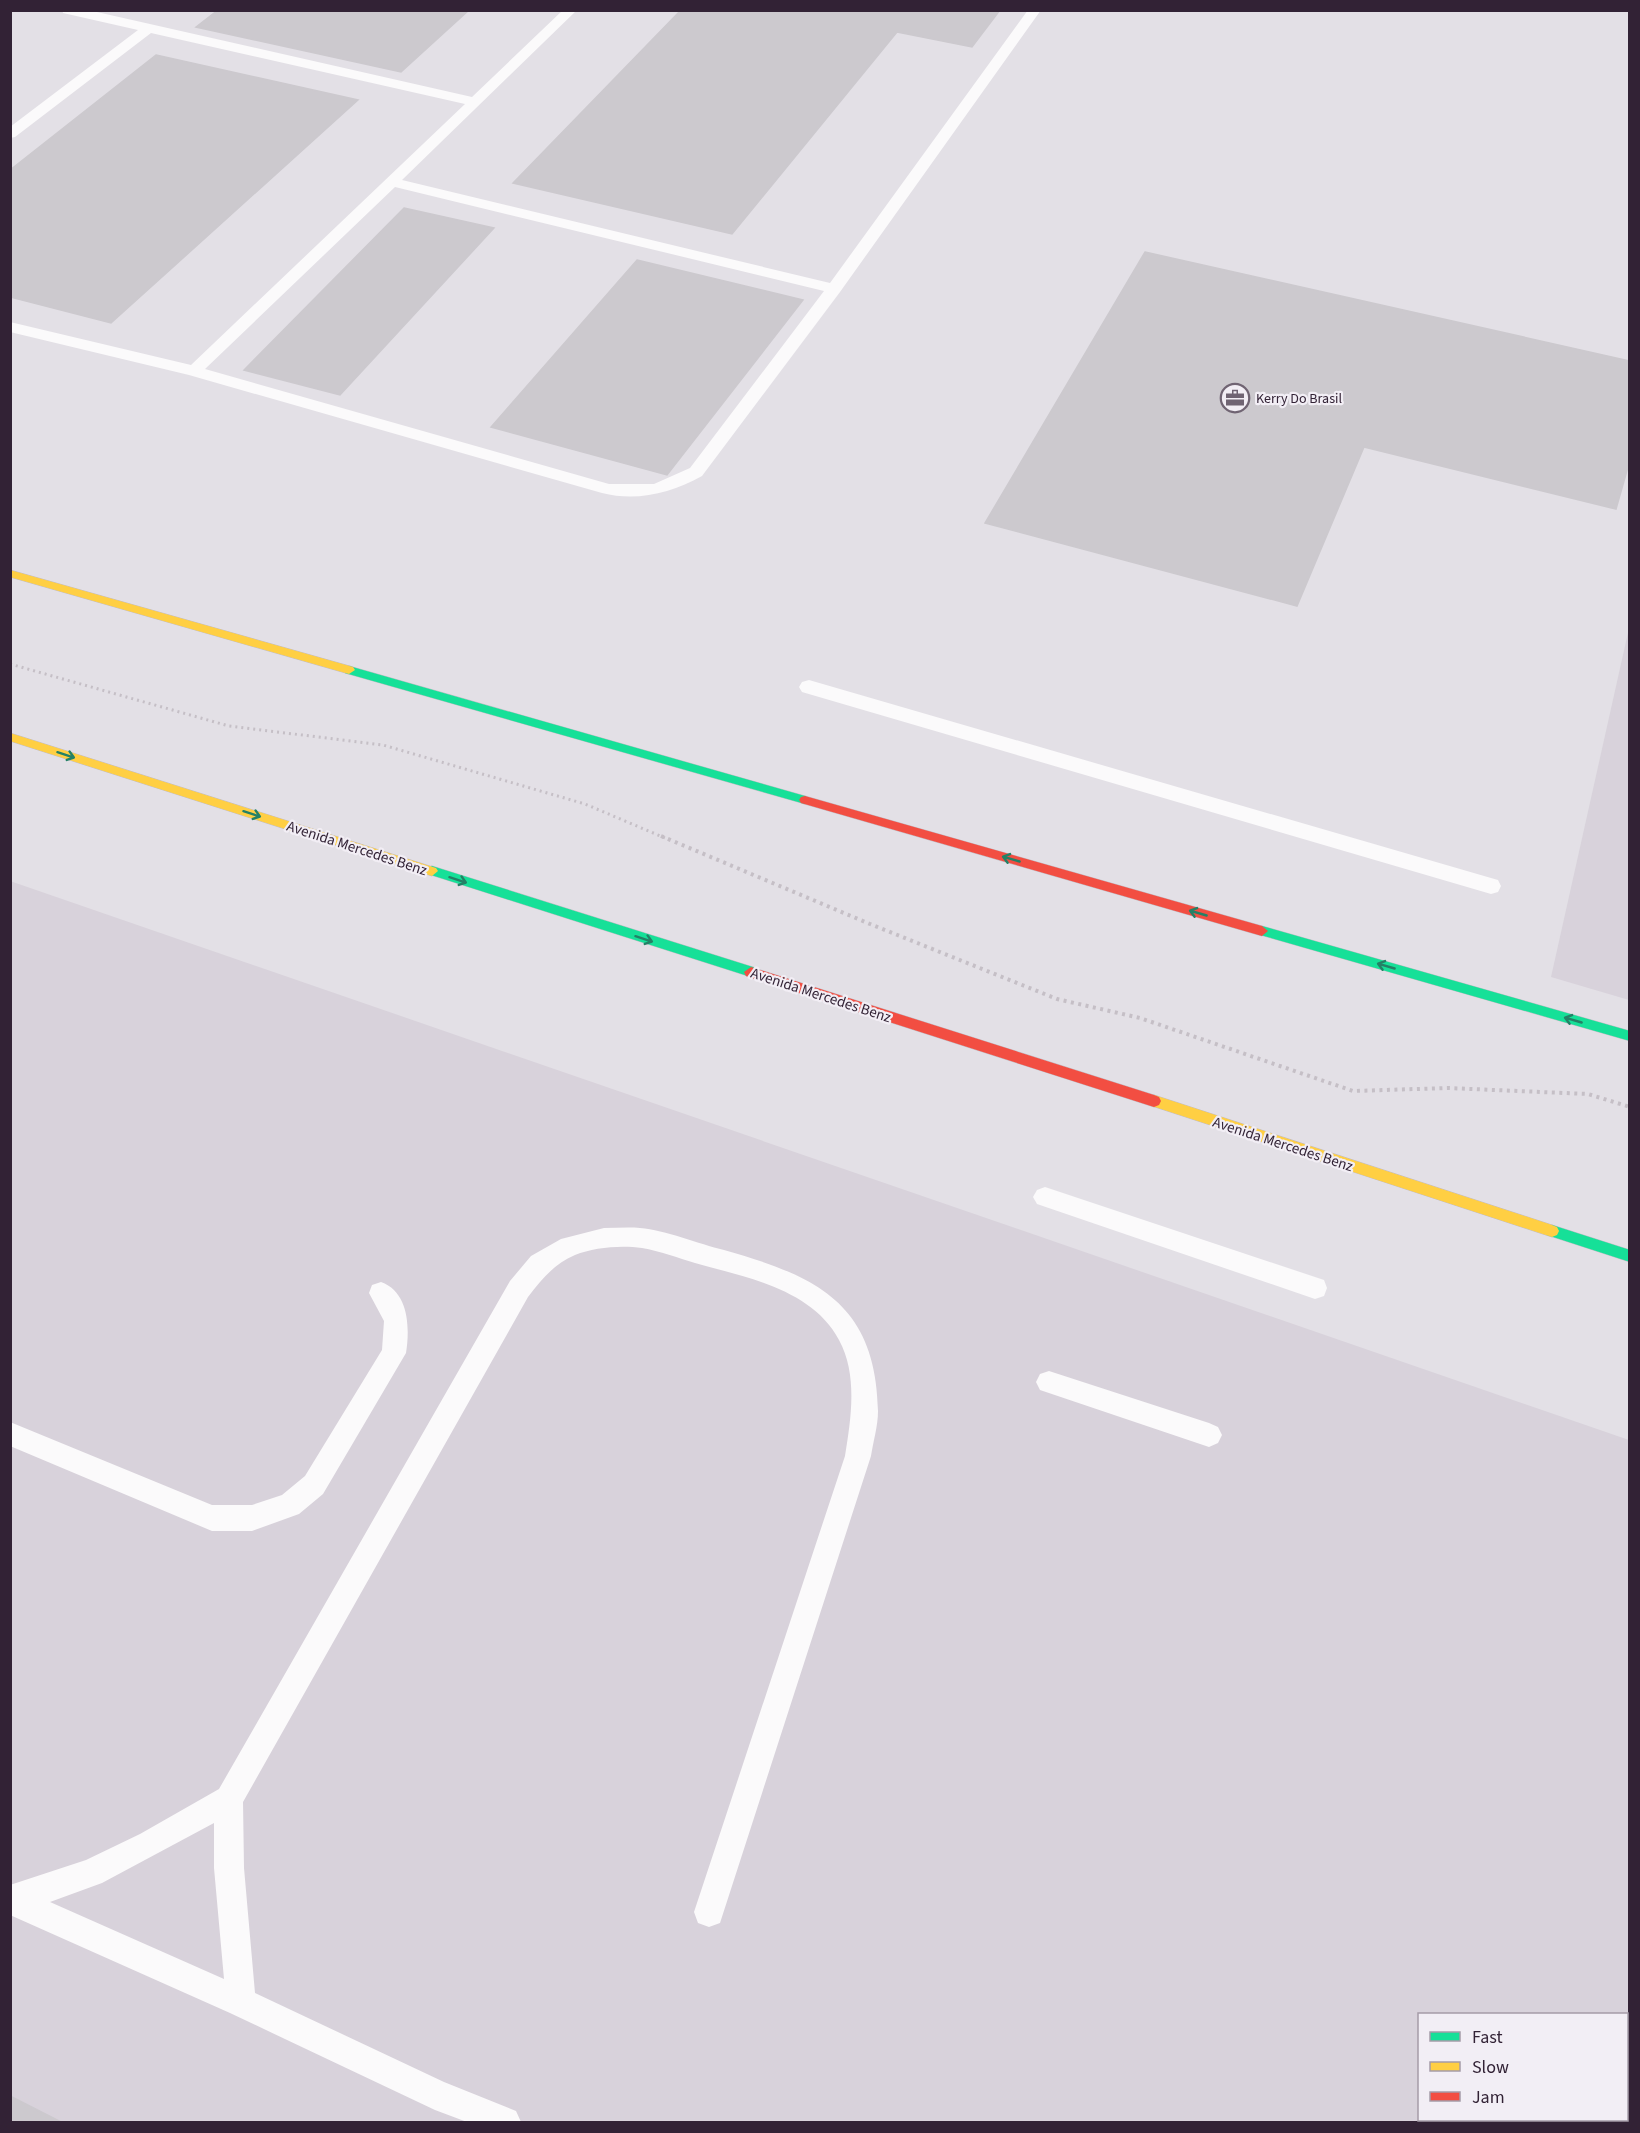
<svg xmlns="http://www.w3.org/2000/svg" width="1640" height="2133" viewBox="0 0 1640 2133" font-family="'Source Sans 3',sans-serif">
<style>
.built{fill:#d8d2db;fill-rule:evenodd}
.building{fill:#ccc9ce;stroke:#ccc9ce;stroke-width:1.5}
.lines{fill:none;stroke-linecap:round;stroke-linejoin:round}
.fast-casing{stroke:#c2bdc5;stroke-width:1}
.slow-casing{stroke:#c2bdc5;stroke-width:1}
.jam-casing{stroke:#c2bdc5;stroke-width:1}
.path-far1{stroke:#c5bfc6;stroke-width:3;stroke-dasharray:2 4;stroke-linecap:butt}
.path{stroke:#c5bfc6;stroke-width:4;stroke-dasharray:3 4.5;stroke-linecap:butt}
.lane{fill:#fbfafb;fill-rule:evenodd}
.fast{fill:#16e098;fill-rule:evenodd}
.slow{fill:#ffcf43;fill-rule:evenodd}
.jam{fill:#f24e42;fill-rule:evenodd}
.oneway{stroke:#248166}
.labels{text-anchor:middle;stroke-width:4.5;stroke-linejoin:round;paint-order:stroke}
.far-poi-label{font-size:14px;fill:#322235;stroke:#f2eef5;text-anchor:start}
.street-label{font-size:15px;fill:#322235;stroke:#f2eef5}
</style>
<rect width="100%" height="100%" fill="#e3e0e6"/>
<!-- built -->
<g class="built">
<path d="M1629 628V1000L1551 977Z"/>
<path d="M10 881 1629 1440V2122H11ZM1420 2014H1626V2120H1420Z"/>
</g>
<!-- building -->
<g class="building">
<path d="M218 10H469L401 72 196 27Z"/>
<path d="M681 10H1000L972 47 897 32 732 234 513 183Z"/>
<path d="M156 55 358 100 111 323 10 297V170Z"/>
<path d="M404 208 494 228 340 395 244 370Z"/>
<path d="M1145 252 1630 361V460L1616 509 1364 447 1297 606 985 523Z"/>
<path d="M637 260 803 300 667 475 491 427Z"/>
<path d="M10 2096 61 2122H10Z"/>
</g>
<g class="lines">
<!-- fast casing -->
<g class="fast-casing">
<g id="fast">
<path d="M349 666 805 796 811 800 805 804 345 673V667Z"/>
<path d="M432 866 756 968 758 972 751 977 428 874 426 871Z"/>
<path d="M1262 926 1630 1031V1041L1257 934 1256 931 1257 928Z"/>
<path d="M1552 1225 1630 1250V1262L1547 1235 1545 1231 1547 1227Z"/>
</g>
</g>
<!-- slow casing -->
<g class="slow-casing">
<g id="slow">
<path d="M10 570 353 667 355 670 349 674 10 577Z"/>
<path d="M10 733 436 868 438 871 432 876 10 741Z"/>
<path d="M1154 1095 1552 1225 1557 1227 1559 1231 1557 1235 1552 1237 1149 1105 1147 1101 1149 1097Z"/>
</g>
</g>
<!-- jam casing -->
<g class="jam-casing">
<g id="jam">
<path d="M805 796 1262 926 1268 931 1262 936 801 803 799 800 801 797Z"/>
<path d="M751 967 1154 1095 1159 1097 1161 1101 1159 1105 1154 1107 746 976 744 972Z"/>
</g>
</g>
<!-- path-far1 -->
<path class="path-far1" d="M10 664 229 726 383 745 585 804 665 838"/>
<!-- path -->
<path class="path" d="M661 836 870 924 1057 999 1140 1018 1353 1091 1448 1088 1588 1094 1630 1107"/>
<!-- lane -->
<g class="lane">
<path d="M62 10H88L472 97 563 10H577L402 180 830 283 1028 10H1041L840 292 702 476C671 493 637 502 602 493L189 375 10 332V322L191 365 465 104 151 33 15 137 10 138V127L138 30 63 13ZM395 187 824 291 690 468 654 484H609L205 369Z"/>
<path d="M809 680 1491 878 1498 880 1501 886 1498 892 1491 894 802 692 799 687 802 682Z"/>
<path d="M1045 1187 1324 1280 1327 1288 1324 1296 1315 1299 1037 1204 1033 1197 1037 1190Z"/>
<path d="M604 1228C616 1228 629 1227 640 1228 665 1230 699 1244 724 1250 816 1276 876 1303 878 1411 878 1426 873 1442 871 1456L720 1923 709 1927 698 1923 694 1912 845 1456C851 1419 858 1375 839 1340 812 1289 745 1277 695 1263 678 1258 660 1251 642 1248 622 1245 594 1247 575 1255 554 1264 542 1279 528 1297L243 1802 244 1868 255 1993 444 2082 516 2111 521 2122H467L435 2110 230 2013 10 1915V1885L86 1860 140 1834 219 1789 510 1281 531 1256 561 1239ZM214 1823V1868L224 1979 50 1902 102 1883Z"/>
<path d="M381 1282C409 1292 410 1328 406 1353L323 1494 299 1514 252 1531H212L10 1446V1422L212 1505H252L282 1495 305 1476 382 1350 384 1321 369 1293 372 1285Z"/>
<path d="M1049 1371 1209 1423 1218 1427 1222 1435 1218 1443 1209 1447 1040 1390 1036 1382 1040 1374Z"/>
</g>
<!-- fast -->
<use href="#fast" class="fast"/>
<!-- slow -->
<use href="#slow" class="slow"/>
<!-- jam -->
<use href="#jam" class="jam"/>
</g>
<!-- one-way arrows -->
<defs><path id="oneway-shaft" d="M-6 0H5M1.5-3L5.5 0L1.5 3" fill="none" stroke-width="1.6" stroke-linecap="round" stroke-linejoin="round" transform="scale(1.5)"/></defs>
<g class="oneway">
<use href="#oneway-shaft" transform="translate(66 755) rotate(18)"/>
<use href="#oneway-shaft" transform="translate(252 814) rotate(18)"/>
<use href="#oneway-shaft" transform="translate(1011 859) rotate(-164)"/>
<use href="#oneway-shaft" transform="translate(458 880) rotate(18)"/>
<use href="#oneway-shaft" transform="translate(1198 913) rotate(-164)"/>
<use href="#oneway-shaft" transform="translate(644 939) rotate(18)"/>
<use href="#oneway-shaft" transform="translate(1386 966) rotate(-164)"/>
<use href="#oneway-shaft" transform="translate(1573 1020) rotate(-164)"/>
</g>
<!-- icons -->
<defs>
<g id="office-ring" transform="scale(1.5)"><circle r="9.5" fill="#f2eef5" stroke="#706473" stroke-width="1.5"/><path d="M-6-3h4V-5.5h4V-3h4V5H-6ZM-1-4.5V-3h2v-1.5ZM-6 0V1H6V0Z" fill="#706473"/></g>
</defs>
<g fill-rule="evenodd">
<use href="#office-ring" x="1235" y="398"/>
</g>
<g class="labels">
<!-- far-poi labels -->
<g class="far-poi-label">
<text x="1256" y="403">Kerry Do Brasil</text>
</g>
<!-- street labels -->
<g class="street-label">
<text transform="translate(357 848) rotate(18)" y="5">Avenida Mercedes Benz</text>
<text transform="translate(821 995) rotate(18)" y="5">Avenida Mercedes Benz</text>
<text transform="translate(1283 1144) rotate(18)" y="5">Avenida Mercedes Benz</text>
</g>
</g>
<!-- border -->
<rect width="1640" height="2133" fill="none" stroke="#322235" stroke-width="24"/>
<!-- legend -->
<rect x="1418" y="2013" width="210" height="108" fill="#f2eef5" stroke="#a59ca8" stroke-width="1.5"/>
<rect x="1430" y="2032" width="30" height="9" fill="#16e098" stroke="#a59ca8" stroke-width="1.5"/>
<text x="1472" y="2043" font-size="18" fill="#322235">Fast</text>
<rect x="1430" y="2062" width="30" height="9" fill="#ffcf43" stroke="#a59ca8" stroke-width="1.5"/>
<text x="1472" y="2073" font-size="18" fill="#322235">Slow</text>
<rect x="1430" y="2092" width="30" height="9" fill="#f24e42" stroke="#a59ca8" stroke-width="1.5"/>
<text x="1472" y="2103" font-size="18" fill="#322235">Jam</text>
</svg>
